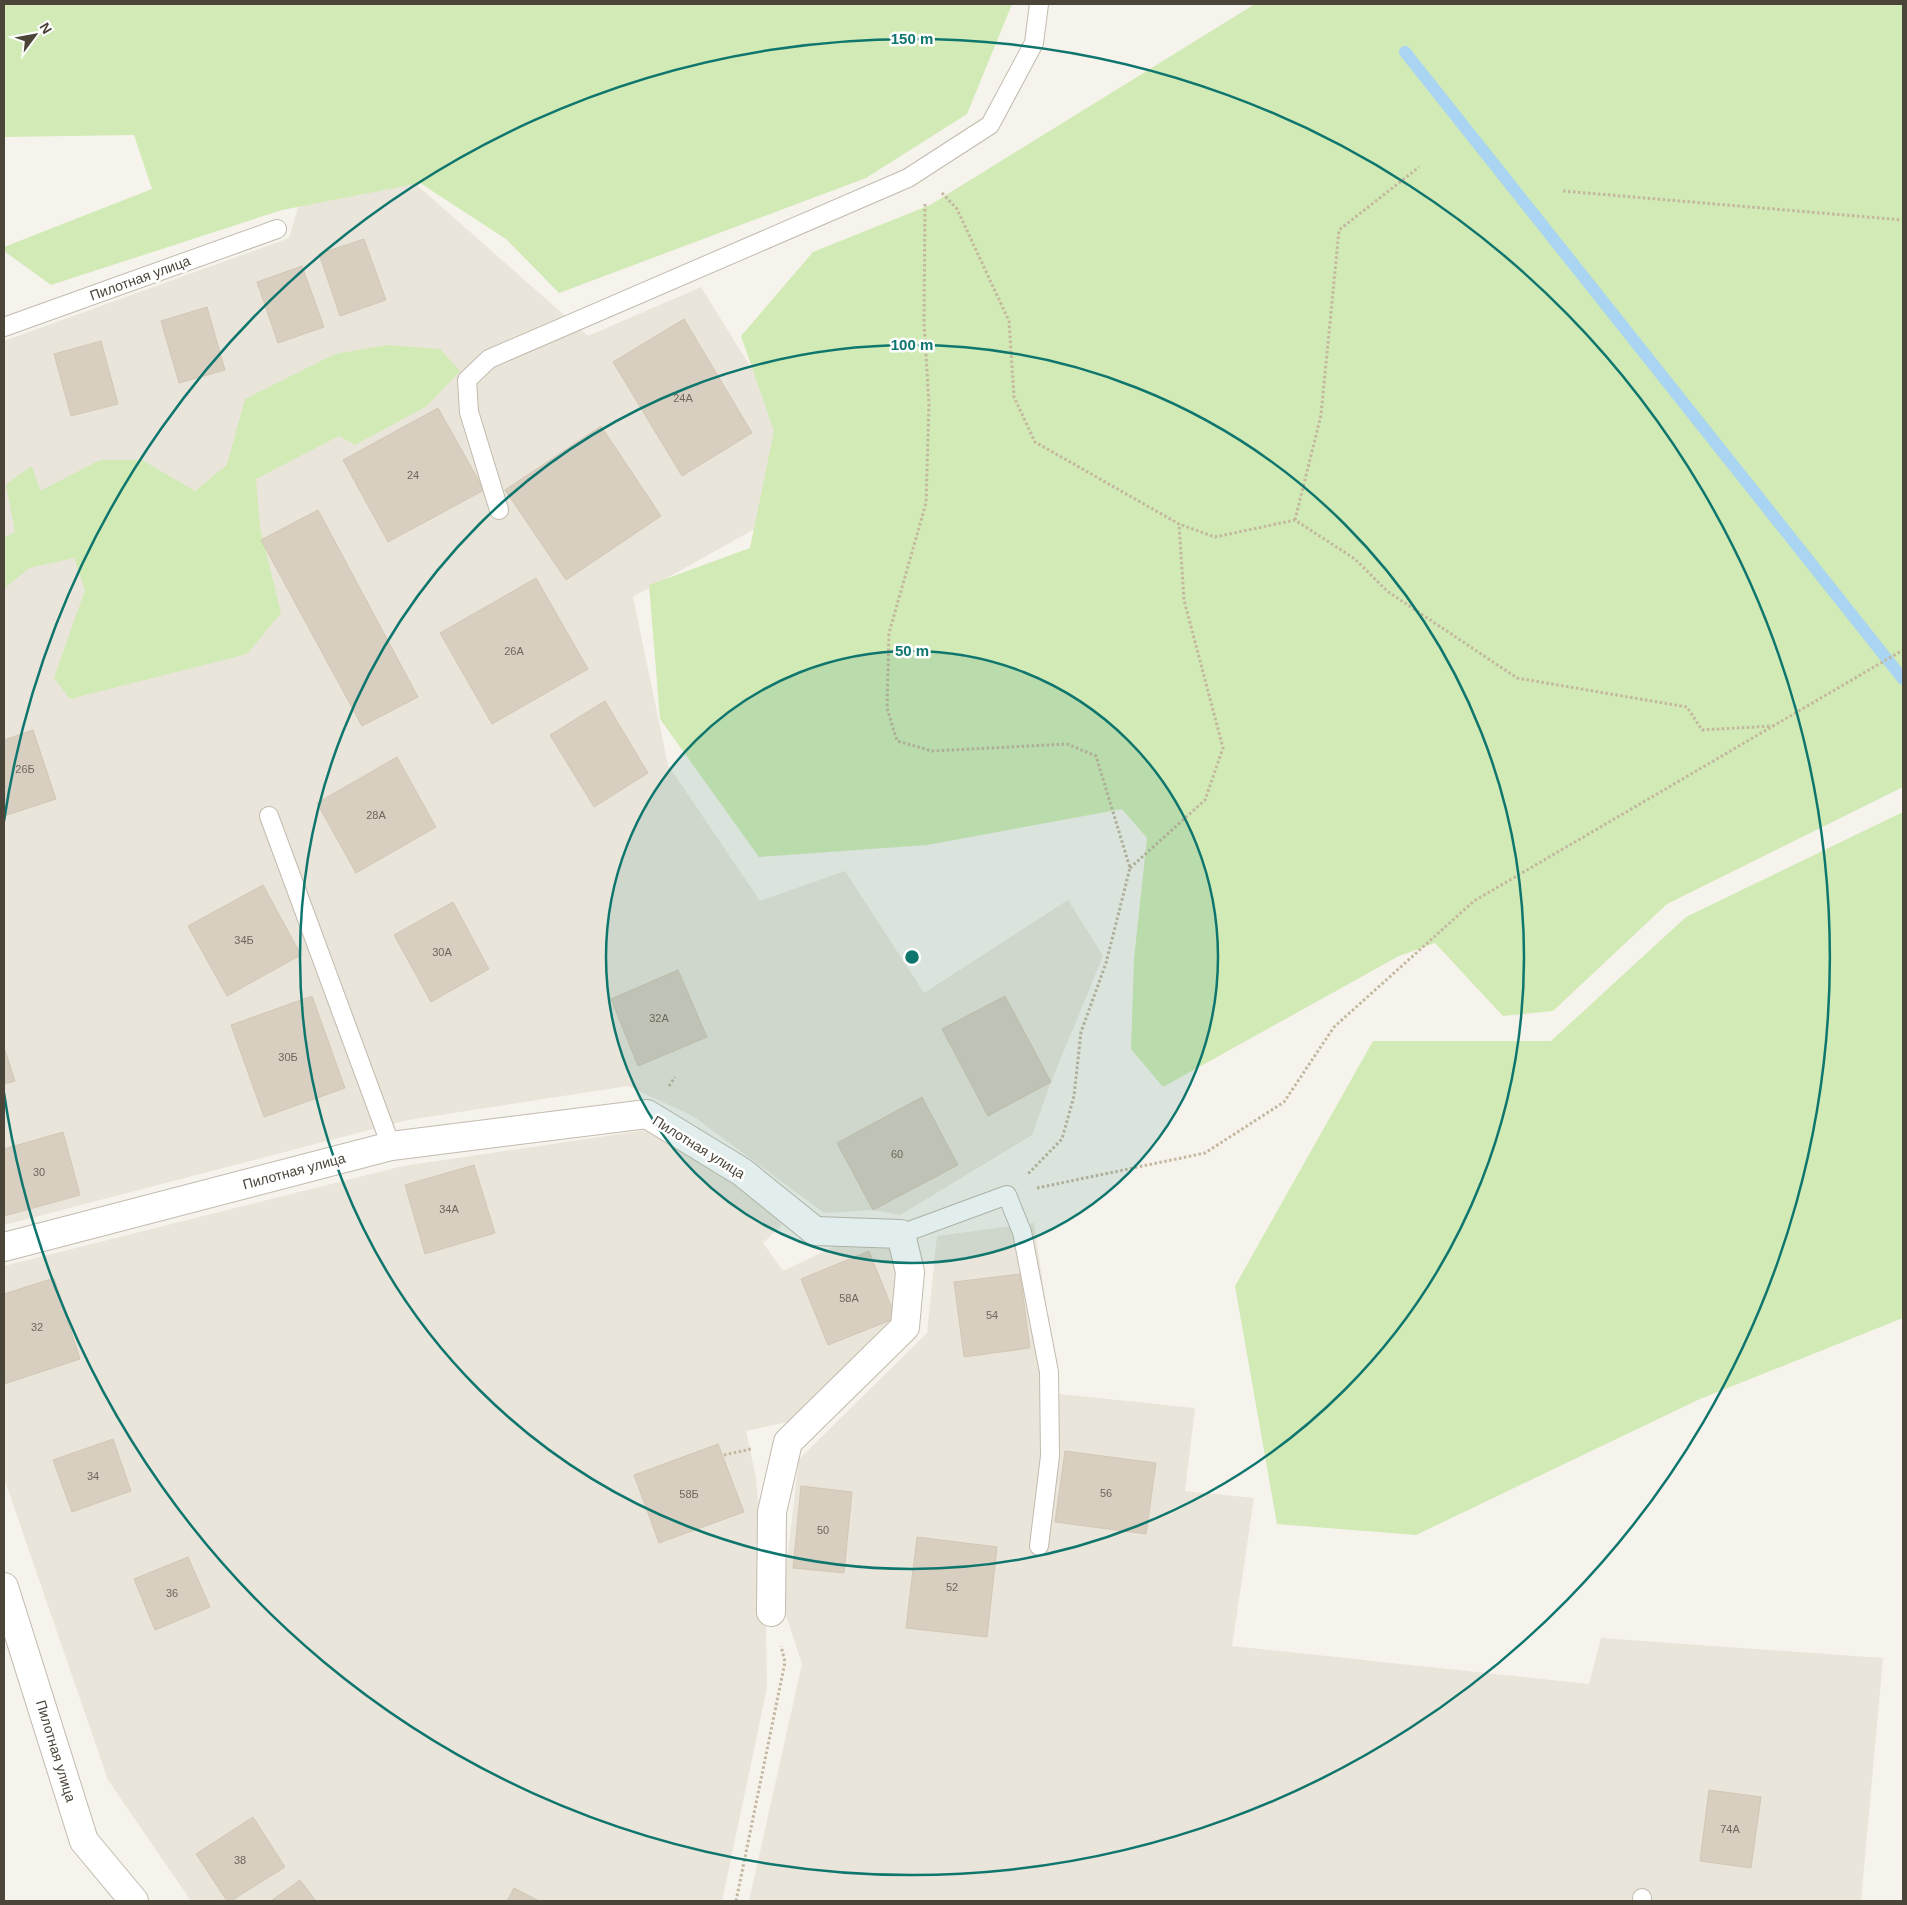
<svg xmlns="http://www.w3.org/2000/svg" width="1907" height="1905" viewBox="0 0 1907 1905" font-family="Arial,sans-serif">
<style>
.residential{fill:#eae5da}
.green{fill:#d2eab5}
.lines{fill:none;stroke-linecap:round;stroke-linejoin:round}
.stream{stroke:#a9d4f2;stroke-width:12}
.building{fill:#d8cfc1;stroke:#d3c7b4}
.service-casing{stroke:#c2bbae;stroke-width:20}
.minor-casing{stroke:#c2bbae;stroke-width:30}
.path{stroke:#c4b79f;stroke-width:3;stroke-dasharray:2.5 2.5;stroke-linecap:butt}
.service{stroke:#fff;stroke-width:18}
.minor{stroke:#fff;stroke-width:28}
.ring{fill:none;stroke:#0f766e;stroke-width:2.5}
.labels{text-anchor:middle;stroke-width:5;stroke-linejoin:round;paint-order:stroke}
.number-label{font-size:11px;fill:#6e675b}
.street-label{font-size:14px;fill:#4b4439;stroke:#fff}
.centre{fill:#0f766e;stroke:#fff;stroke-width:2.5}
.ring-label{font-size:15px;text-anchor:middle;font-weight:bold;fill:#0f766e;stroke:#fff;stroke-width:5;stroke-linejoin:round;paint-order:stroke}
</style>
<rect width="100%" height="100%" fill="#f6f3ec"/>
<!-- residential -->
<g class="residential">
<path d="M401 171 588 336 701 287 826 489 633 597 668 765 760 901 845 871 924 993 1068 900 1103 956 1051 1082 1032 1135 900 1215 873 1210 824 1213 693 1116 628 1086 408 1120 4 1225V341L289 238 301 197Z"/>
<path d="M647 1130 737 1181 782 1225 763 1243 783 1271 846 1241 894 1242 916 1302 871 1348 788 1422 746 1431 756 1478 765 1577 767 1688 722 1901H191L108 1780 4 1478V1266L403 1166Z"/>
<path d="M1034 1223 1059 1394 1195 1408 1185 1491 1254 1498 1232 1646 1589 1684 1601 1638 1883 1658 1861 1901H749L802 1664 782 1603 799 1459 927 1333 937 1236Z"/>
</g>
<!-- green -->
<g class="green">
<path d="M4 4H1012L967 114 866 178 559 293 506 239 420 183 282 210 51 285 4 251V247L152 189 134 135 4 137Z"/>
<path d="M1255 4H1903V787L1667 904 1553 1011 1503 1016 1435 943 1399 956 1163 1087 1131 1049 1134 959 1147 838 1122 809 927 845 759 857 660 719 649 585 750 548 774 431 741 336 813 252 930 205Z"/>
<path d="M387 345 440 349 460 371 427 406 355 445 339 436 256 479 260 528 281 613 247 654 70 699 54 678 85 590 74 558 29 568 4 589V538L15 532 6 484 32 466 40 491 100 460H142L195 491 227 465 245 399 335 354Z"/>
<path d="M1903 812V1318L1700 1399 1416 1535 1277 1524 1235 1286 1373 1041H1551L1686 917Z"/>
</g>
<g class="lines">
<!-- stream -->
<path class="stream" d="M1405 52 1903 679"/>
</g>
<!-- building -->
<g class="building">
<path d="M364 239 386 300 340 316 319 254Z"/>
<path d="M302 266 324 327 278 343 257 282Z"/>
<path d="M207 307 225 370 179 383 161 321Z"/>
<path d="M684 319 752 433 682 476 613 362Z"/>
<path d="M101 341 118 404 71 416 54 354Z"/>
<path d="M438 408 484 490 388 542 343 460Z"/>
<path d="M601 426 661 516 566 580 505 490Z"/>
<path d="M318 510 418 697 362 726 261 540Z"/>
<path d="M536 578 588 669 492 724 440 633Z"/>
<path d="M605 701 648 773 594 807 550 735Z"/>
<path d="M33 730 56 799 4 816V740Z"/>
<path d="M397 757 436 827 356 873 317 803Z"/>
<path d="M263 885 301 955 227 996 188 926Z"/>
<path d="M453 902 489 969 431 1002 394 935Z"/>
<path d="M678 970 707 1037 638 1066 611 999Z"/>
<path d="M312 996 345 1088 264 1117 231 1025Z"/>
<path d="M1005 996 1051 1082 988 1116 942 1029Z"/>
<path d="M4 1047 15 1081 4 1084Z"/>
<path d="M922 1097 958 1165 873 1210 837 1143Z"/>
<path d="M63 1132 80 1195 4 1216V1149Z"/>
<path d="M474 1165 495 1233 425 1254 405 1185Z"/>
<path d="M869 1251 896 1318 828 1345 801 1279Z"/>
<path d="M1020 1274 1030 1348 964 1357 954 1282Z"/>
<path d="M54 1278 80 1359 4 1384V1294Z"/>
<path d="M113 1439 131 1491 72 1512 53 1460Z"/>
<path d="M718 1444 744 1512 659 1543 634 1475Z"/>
<path d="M1065 1451 1156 1463 1146 1534 1055 1522Z"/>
<path d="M801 1486 852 1492 844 1573 793 1568Z"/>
<path d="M917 1537 997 1547 987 1637 906 1628Z"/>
<path d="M188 1557 210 1607 155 1630 134 1579Z"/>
<path d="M1709 1790 1761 1797 1751 1868 1700 1861Z"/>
<path d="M253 1817 285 1867 231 1901H227L196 1854Z"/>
<path d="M300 1880 316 1901H271Z"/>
<path d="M514 1888 539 1901H507Z"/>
</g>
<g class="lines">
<!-- service casing -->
<g class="service-casing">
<g id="service">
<path d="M4 327 277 229"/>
<path d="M499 510 469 412 467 380 489 359 908 178 990 125 1034 43 1039 4"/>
<path d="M269 816 391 1146"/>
<path d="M901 1234 1007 1195 1022 1232 1049 1372 1050 1456 1039 1546"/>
<path d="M1642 1898V1901"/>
</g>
</g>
<!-- minor casing -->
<g class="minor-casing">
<g id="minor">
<path d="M4 1247 391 1146 647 1114 742 1172 815 1231 901 1234 910 1272 905 1327 788 1442 772 1512 771 1612"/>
<path d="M4 1587 84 1841 134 1901"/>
</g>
</g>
<!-- path -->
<g class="path">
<path d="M1563 191 1903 220"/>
<path d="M942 193 957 209 1009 321 1014 397 1035 442 1179 524 1215 537 1295 520 1355 559 1387 591 1517 678 1687 707 1702 730 1772 726"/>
<path d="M925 204 924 322 929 404 926 503 889 633 887 708 897 741 932 751 1067 744 1096 756 1130 868 1106 963 1081 1032 1074 1096 1062 1139 1027 1175"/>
<path d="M1295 520 1321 415 1339 230 1419 167"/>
<path d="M1130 868 1205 800 1223 748 1184 600 1179 524"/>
<path d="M669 1086 675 1077"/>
<path d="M1037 1188 1205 1153 1284 1102 1334 1027 1474 901 1903 650"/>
<path d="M724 1455 751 1449"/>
<path d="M736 1901 785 1662 781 1646"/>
</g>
<!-- service -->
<use href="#service" class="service"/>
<!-- minor -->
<use href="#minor" class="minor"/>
</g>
<!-- distance rings -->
<circle cx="912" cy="957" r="306" fill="#0f766e" fill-opacity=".12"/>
<g class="ring">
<circle cx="912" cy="957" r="306"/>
<circle cx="912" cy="957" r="612"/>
<path d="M4 821A918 918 0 1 1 4 1093"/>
</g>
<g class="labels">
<!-- number labels -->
<g class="number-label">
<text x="683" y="402">24А</text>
<text x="413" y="479">24</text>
<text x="514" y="655">26А</text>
<text x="25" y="773">26Б</text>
<text x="376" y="819">28А</text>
<text x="244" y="944">34Б</text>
<text x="442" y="956">30А</text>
<text x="659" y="1022">32А</text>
<text x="288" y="1061">30Б</text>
<text x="897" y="1158">60</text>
<text x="39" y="1176">30</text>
<text x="449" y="1213">34А</text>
<text x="849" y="1302">58А</text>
<text x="992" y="1319">54</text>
<text x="37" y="1331">32</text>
<text x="93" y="1480">34</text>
<text x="1106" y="1497">56</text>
<text x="689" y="1498">58Б</text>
<text x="823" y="1534">50</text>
<text x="952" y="1591">52</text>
<text x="172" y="1597">36</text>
<text x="1730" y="1833">74А</text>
<text x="240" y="1864">38</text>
</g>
<!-- street labels -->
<g class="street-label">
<text transform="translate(140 278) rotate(-20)" y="5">Пилотная улица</text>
<text transform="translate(699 1147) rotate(32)" y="5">Пилотная улица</text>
<text transform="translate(294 1171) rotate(-15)" y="5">Пилотная улица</text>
<text transform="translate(56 1751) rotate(73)" y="5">Пилотная улица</text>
</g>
</g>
<circle cx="912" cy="957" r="8" class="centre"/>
<g class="ring-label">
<text x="912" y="44">150 m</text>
<text x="912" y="350">100 m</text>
<text x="912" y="656">50 m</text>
</g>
<!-- border -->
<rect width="1907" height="1905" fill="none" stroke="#4b4439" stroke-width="10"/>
<!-- north arrow -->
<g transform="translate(35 35) rotate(58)" stroke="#ffffff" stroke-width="4" paint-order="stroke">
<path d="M0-4L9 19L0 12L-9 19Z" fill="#4b4439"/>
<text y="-8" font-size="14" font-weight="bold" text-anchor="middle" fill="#4b4439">N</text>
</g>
</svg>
